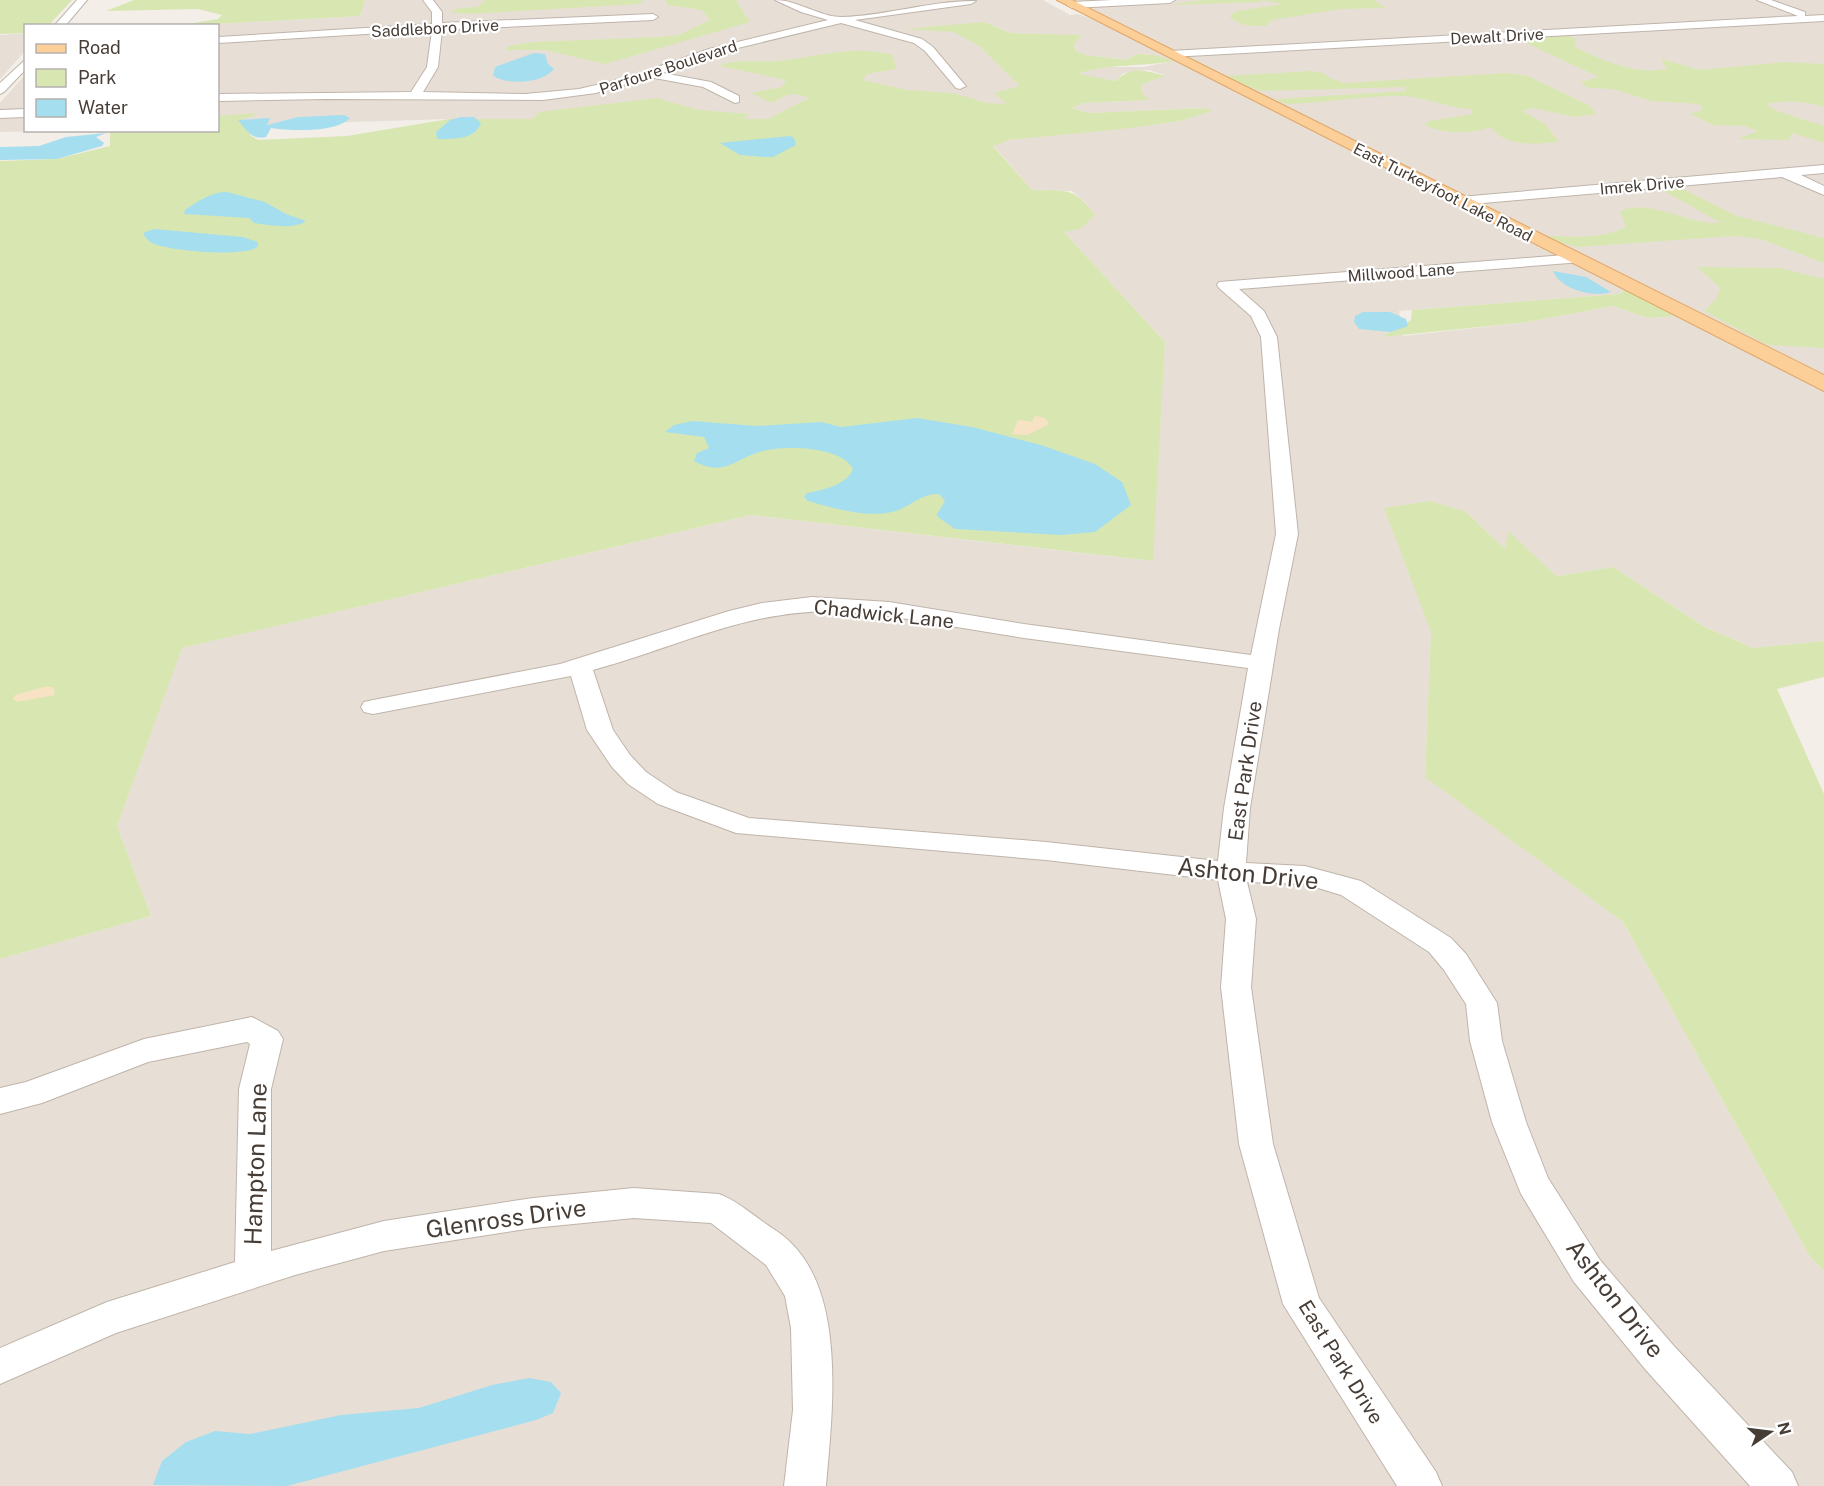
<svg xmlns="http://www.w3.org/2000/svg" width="1824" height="1486" viewBox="0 0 1824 1486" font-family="'Public Sans',sans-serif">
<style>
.residential{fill:#e7dfd6}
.green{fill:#d8e7b1}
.sand{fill:#f7e3c4}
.water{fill:#a5deef}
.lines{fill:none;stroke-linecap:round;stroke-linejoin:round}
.minor-casing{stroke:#bfb4aa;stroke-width:2}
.major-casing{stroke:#e1a768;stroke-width:2}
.minor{fill:#fff;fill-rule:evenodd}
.major{fill:#fcce98;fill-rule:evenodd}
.labels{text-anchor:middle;stroke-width:4.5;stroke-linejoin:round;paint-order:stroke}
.far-street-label{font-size:16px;fill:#473d37;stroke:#fff}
.street-label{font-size:20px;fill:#473d37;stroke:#fff}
.near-street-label{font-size:24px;fill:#473d37;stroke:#fff}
</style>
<rect width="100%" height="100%" fill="#f3eee8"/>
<!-- residential -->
<g class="residential">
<path d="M365 0H1043L1070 15 1078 14 1105 24 1626 290 1619 294 1593 296 1399 311 1403 336 1528 322 1613 306 1648 318 1676 316 1824 392V641L1753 648 1705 627 1613 567 1557 576 1508 532 1506 550 1465 511 1431 632 1425 776 1623 922 1810 1257 1824 1271V1486H0V959L151 916 117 826 181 648 751 515 1152 561 1165 342 1063 231 1094 215 1086 203 1072 191 1032 190 993 145 1009 140 1180 121 1212 111 1204 108 1089 113 1072 108 1083 103 1148 100 1140 92 1142 84 1164 75 1149 70 1123 73 1116 81 1076 75 1098 67H1144L1173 61 1155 55 1136 54 1127 60 1085 55 1076 51 1074 44 1080 36 1011 33 992 25 961 29 1039 103 959 119H449L218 126V26L198 25 360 16Z"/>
<path d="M1063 0H1824V379Z"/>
<path d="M26 33 25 51 0 79V35Z"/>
<path d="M25 75 26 130 49 131 0 132V103Z"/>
</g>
<!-- green -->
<g class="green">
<path d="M0 0H72L49 25 26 26 25 33 0 34Z"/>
<path d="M134 0H365L360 16 198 25H181L218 19 222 15 198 9 106 11Z"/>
<path d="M485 0H643L640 4 468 14 450 12 459 8 478 7Z"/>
<path d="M665 0H736L750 22 605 64 545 50H505L509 46 533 42 661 37 679 35 710 20 702 10 668 5Z"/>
<path d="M1204 0H1374L1386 8 1341 9 1272 20 1266 26C1251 26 1240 27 1229 16L1237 11 1283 4 1261 0 1262 2 1169 5Z"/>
<path d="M984 22 1011 33 1081 35 1074 45 1076 51 1085 55 1127 60 1136 54 1155 55 1174 61C1142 67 1109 63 1078 74L1116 81C1131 65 1146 71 1165 76L1142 84 1141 92 1149 100 1083 103 1072 108 1089 113 1204 108 1213 111 1180 121 1122 129 1009 140 993 146 1032 190C1064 191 1074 186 1095 215L1080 229 1064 232 1165 342 1153 561 751 515 182 648 117 826 151 916 0 959V161L57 159 110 146V131L218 130V116L256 113 252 117 242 118 251 136 258 140 347 136 449 119H533L539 112 657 98 699 110 750 114 743 119H768L809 98C793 91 787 94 772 103L751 93 782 87 786 80 720 66 723 64C741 59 760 63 778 61 817 57 854 44 893 55L896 69 867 74 863 80 907 90 953 93 986 103 1007 104 994 93 1020 86 979 46 954 32 904 29Z"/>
<path d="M1567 35 1576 39 1575 47C1603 61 1635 75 1667 69L1661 59 1700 70 1784 62 1824 64V107C1805 101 1785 100 1766 104L1777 111 1824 126V143L1792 133 1789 140 1738 139 1758 131 1745 126 1713 125 1690 114 1702 110 1700 104 1651 101 1613 89 1588 88 1580 82 1599 77 1511 36Z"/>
<path d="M1311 71 1324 73 1329 78 1345 83 1507 73 1528 76 1590 106 1596 114 1575 117 1533 108 1522 111 1544 123 1559 142C1535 144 1506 148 1491 127 1469 135 1445 134 1424 125L1429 121 1473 114 1471 109C1446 108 1424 96 1399 96 1364 96 1328 102 1293 104L1283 103 1276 99 1406 91V87L1261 91 1238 83 1226 76Z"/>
<path d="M1675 185 1737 216 1824 238V263L1761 239 1734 236 1577 247 1554 241 1548 236C1574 237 1602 239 1626 227L1620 211C1651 198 1688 225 1721 223L1655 186Z"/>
<path d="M1697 267 1780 268 1824 279V348L1768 345 1704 311 1716 299 1720 288Z"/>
<path d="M1626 290 1676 316 1648 318 1613 306 1528 322 1382 337 1411 320 1412 310 1593 296 1619 294Z"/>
<path d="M1429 501 1465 511 1505 549 1508 531 1557 576 1613 567 1705 627 1753 648 1824 641V677L1777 689 1824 794V1271L1810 1257 1623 922 1425 777 1431 632 1384 508Z"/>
</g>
<!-- sand -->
<g class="sand">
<path d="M1035 416 1045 418 1049 424 1027 435 1012 434 1018 420 1032 422Z"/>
<path d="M44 687H53L55 695 17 702 13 699 15 695Z"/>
</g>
<!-- water -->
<g class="water">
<path d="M534 53 545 54 548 64 554 69C542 84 508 85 493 76L495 67Z"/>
<path d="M344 115 350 118C336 133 291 131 271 128L266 137C252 140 247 131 238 120L270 118 267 125 298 117Z"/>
<path d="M461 117H474L481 123C475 140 453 139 437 139L436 132 450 120Z"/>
<path d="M106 133 96 137 104 143 102 146 57 159 0 160V147L39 146 66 137Z"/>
<path d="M790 136 794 138 796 145 773 157H764L740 155 720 143Z"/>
<path d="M227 192 265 202 286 214 306 221C294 230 268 225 254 223L249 218 184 214 185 210C196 202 213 191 227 192Z"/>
<path d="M154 229 243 237 258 242V246C249 258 167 251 152 243 148 241 145 237 143 233Z"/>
<path d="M1553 271 1586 277 1611 292C1593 298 1560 289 1553 271Z"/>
<path d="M1363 312H1390L1406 319 1408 326 1391 332 1359 329 1354 322 1355 316Z"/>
<path d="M917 418 972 427 1041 445 1095 464 1122 482 1131 505 1095 532 1061 535 955 529 938 517 937 514 945 501 939 494C920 493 910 508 892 512 866 518 833 508 808 501L804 497 807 493C823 490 847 485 853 469 842 446 784 445 763 451 735 458 725 478 694 461L697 453 709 448 704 437 665 432 674 425 692 421 757 426 821 422 841 427Z"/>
<path d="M529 1378 551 1382 561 1393 553 1413 536 1420 287 1486 153 1485 162 1461 186 1442 215 1431 250 1434 341 1415 419 1408 492 1385Z"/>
</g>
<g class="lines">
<!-- minor casing -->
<g class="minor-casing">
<g id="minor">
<path d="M77 0H87L65 26H54Z"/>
<path d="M423 0H433L442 12V23L653 14 658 17 653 20 442 30 438 67 423 92 525 94 579 89 626 78 709 49 828 20 801 12 775 0C798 0 819 17 842 17 884 16 935 0 976 1L971 4 855 20 922 39 933 47 964 84 966 86 960 89 956 88 925 51 914 43 841 23 717 53 663 73 711 82 739 96V102L735 103 703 87 649 77 596 93 543 100 326 99 218 101V94L411 92 427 67 432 30 218 43V37L432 24V12Z"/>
<path d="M1112 0H1175L1170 3 1072 8 1067 5 1072 2Z"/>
<path d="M1757 0H1771L1805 12V16L1824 15V21L1170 57 1165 54 1170 51 1798 16Z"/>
<path d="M26 59V69L4 92 0 94V83Z"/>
<path d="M26 109V117L0 118V110Z"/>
<path d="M1824 165V173L1801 175 1824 186V195L1782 177 1460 205 1453 201 1460 197Z"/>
<path d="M1577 254 1582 256 1585 259 1582 262 1239 289 1264 311 1277 337 1298 534 1279 629 1250 808 1246 863 1305 866 1361 881 1451 938 1466 954 1497 1003 1502 1041 1526 1122 1548 1178 1600 1260 1673 1345 1792 1472 1798 1486H1750L1645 1369 1574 1282 1521 1194 1492 1122 1470 1041 1466 1004 1444 970 1429 952 1341 895 1305 884 1247 882 1256 919 1251 987 1273 1144 1319 1298 1436 1472 1442 1486H1397L1283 1304 1239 1144 1221 987 1226 919 1218 880 1046 860 736 833 658 804 628 784 612 767 587 730 571 676 373 714 364 712 361 707 364 702 373 700 560 664 729 611 762 603 812 597 889 602 1024 624 1251 655 1276 534 1261 337 1251 316 1219 288 1217 285 1219 282ZM837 611 889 616 1024 638 1248 668 1224 808 1218 861 1046 842 749 818 676 792 646 772 630 755 613 730 593 670C678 647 745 610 837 611Z"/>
<path d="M252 1017 278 1031 283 1039 271 1089V1251L384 1221 533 1198 634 1188 719 1194C735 1200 748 1211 762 1221 771 1228 783 1234 791 1243 847 1298 832 1415 826 1486H784L793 1410 791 1328 785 1296 766 1265 711 1223 634 1218 533 1228 384 1251 295 1275 116 1333 0 1384V1348L107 1302 235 1262 239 1089 250 1044 247 1042 148 1062 42 1103 0 1114V1088L26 1082 144 1039Z"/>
</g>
</g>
<!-- major casing -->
<g class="major-casing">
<path id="major" d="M1057 0H1072L1824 375V391Z"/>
</g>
<!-- minor -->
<use href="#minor" class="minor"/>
<!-- major -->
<use href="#major" class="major"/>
</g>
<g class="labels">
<!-- far-street labels -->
<g class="far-street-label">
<text transform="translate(435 28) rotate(-3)" y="6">Saddleboro Drive</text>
<text transform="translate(1497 36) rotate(-3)" y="6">Dewalt Drive</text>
<text transform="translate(668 67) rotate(-18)" y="6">Parfoure Boulevard</text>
<text transform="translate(1642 185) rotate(-5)" y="6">Imrek Drive</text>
<text transform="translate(1443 192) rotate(27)" y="6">East Turkeyfoot Lake Road</text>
<text transform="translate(1401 272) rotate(-4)" y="6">Millwood Lane</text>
</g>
<!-- street labels -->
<g class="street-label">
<text transform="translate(884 614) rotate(6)" y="7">Chadwick Lane</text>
<text transform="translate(1245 771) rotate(-82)" y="7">East Park Drive</text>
<text transform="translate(1341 1362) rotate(58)" y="7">East Park Drive</text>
</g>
<!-- near-street labels -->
<g class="near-street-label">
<text transform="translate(1248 874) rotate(6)" y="8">Ashton Drive</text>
<text transform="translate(256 1164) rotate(-88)" y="8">Hampton Lane</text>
<text transform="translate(506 1219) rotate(-8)" y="8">Glenross Drive</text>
<text transform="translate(1615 1299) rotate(52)" y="8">Ashton Drive</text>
</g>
</g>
<!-- legend -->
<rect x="24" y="24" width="195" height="108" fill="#ffffff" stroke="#b5b1af" stroke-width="1.5"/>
<rect x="36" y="44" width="30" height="9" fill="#fcce98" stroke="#b5b1af" stroke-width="1.5"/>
<text x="78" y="54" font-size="18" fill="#473d37">Road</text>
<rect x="36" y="69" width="30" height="18" fill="#d8e7b1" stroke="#b5b1af" stroke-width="1.5"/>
<text x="78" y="84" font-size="18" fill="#473d37">Park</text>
<rect x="36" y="99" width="30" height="18" fill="#a5deef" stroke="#b5b1af" stroke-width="1.5"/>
<text x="78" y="114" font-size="18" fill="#473d37">Water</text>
<!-- north arrow -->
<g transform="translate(1770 1432) rotate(76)" stroke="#ffffff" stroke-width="4.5" paint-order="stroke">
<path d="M0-4.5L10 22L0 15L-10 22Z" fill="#473d37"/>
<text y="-9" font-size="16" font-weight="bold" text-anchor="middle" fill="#473d37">N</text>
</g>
</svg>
